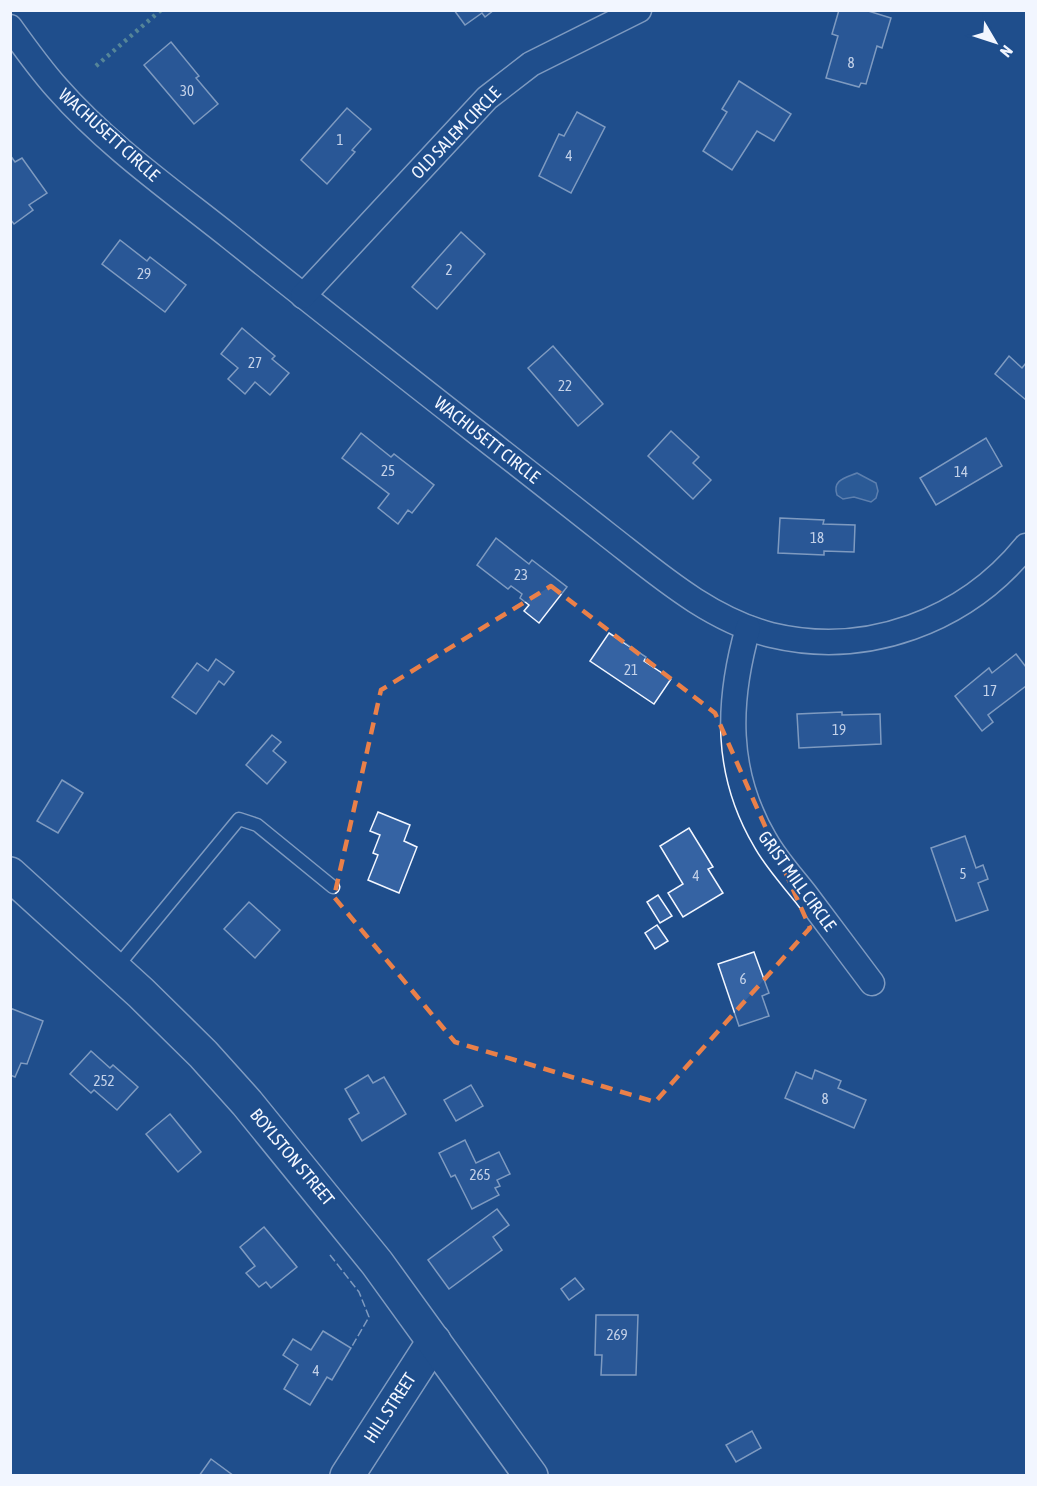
<svg xmlns="http://www.w3.org/2000/svg" width="1037" height="1486" viewBox="0 0 1037 1486" font-family="'Asap Condensed',sans-serif">
<style>
.water{fill:#3b69a3;stroke:#a8bbd7;stroke-width:1.5}
.building{fill:#3563a3;stroke:#f2f6ff;stroke-width:1.5}
.lines{fill:none;stroke-linecap:round;stroke-linejoin:round}
.lane-casing{stroke:#f2f6ff;stroke-width:15}
.street-casing{stroke:#f2f6ff;stroke-width:27}
.secondary-casing{stroke:#f2f6ff;stroke-width:36}
.primary-casing{stroke:#f2f6ff;stroke-width:36}
.lane{stroke:#1f4e8c;stroke-width:12}
.street{stroke:#1f4e8c;stroke-width:24}
.secondary{stroke:#1f4e8c;stroke-width:33}
.primary{stroke:#1f4e8c;stroke-width:33}
.hedge{stroke:#97c8a6;stroke-width:4.5;stroke-dasharray:3 4.5;stroke-linecap:butt}
.fence{stroke:#f2f6ff;stroke-width:1.5;stroke-dasharray:8 3;stroke-linecap:butt}
.marked{fill:none;stroke:#ea8049;stroke-width:4.5;stroke-dasharray:12 8;stroke-linejoin:round}
.labels{text-anchor:middle;stroke-width:4.5;stroke-linejoin:round;paint-order:stroke}
.number-label{font-size:15px;fill:#c3d1e8}
.street-label{font-size:18px;fill:#f2f6ff;stroke:#1f4e8c}
</style>
<rect width="100%" height="100%" fill="#1f4e8c"/>
<!-- water -->
<path class="water" d="M857 473 876 483 878 491 876 498 871 502 854 497 843 499 837 495C832 480 845 478 857 473Z"/>
<!-- building -->
<g class="building">
<path d="M454 10H494L485 17 482 13 465 25Z"/>
<path d="M839 10H865L891 18 882 48 877 46 866 84 861 83 859 87 826 78 838 36 832 34Z"/>
<path d="M171 42 199 76 196 78 218 104 194 124 144 65Z"/>
<path d="M739 81 791 114 774 141 757 131 732 170 703 151 727 112 722 109Z"/>
<path d="M347 108 371 129 352 150 355 152 327 184 301 160Z"/>
<path d="M577 112 605 127 571 193 539 176 559 134 564 136Z"/>
<path d="M10 155 15 162 22 158 47 193 29 205 33 210 14 224 10 219Z"/>
<path d="M461 232 485 254 437 309 412 287Z"/>
<path d="M120 240 147 261 150 257 186 285 165 312 102 264Z"/>
<path d="M242 328 275 356 272 359 289 373 270 395 255 382 245 394 228 379 238 368 221 354Z"/>
<path d="M553 346 603 404 578 426 528 368Z"/>
<path d="M1009 356 1022 368 1026 363V400L995 374Z"/>
<path d="M671 431 699 457 693 463 711 480 693 499 648 456Z"/>
<path d="M361 433 391 457 394 454 434 485 412 513 408 510 398 524 378 508 389 494 342 458Z"/>
<path d="M986 438 1002 466 936 505 920 478Z"/>
<path d="M780 518 824 520 823 524 855 525 854 552 824 551V555L778 553Z"/>
<path d="M496 538 529 564 532 560 567 587 539 623 524 611 529 605 520 598 522 594 511 586 508 589 477 565Z"/>
<path d="M609 633 646 657 644 661 671 679 654 704 590 661Z"/>
<path d="M1016 654 1026 667V686L988 715 993 722 982 731 955 696 989 668 992 673Z"/>
<path d="M216 659 234 672 224 685 219 681 196 714 172 697 197 663 208 671Z"/>
<path d="M842 712V715L880 714 881 744 799 748 797 714Z"/>
<path d="M272 735 281 742 273 751 286 762 267 784 246 765Z"/>
<path d="M62 780 83 793 58 833 37 821Z"/>
<path d="M378 812 410 825 404 841 417 847 399 893 368 880 378 855 373 853 380 835 370 831Z"/>
<path d="M689 828 713 867 708 869 723 893 683 917 668 893 683 884 660 846Z"/>
<path d="M965 836 976 868 983 865 988 879 978 883 988 910 956 921 931 848Z"/>
<path d="M658 895 672 916 660 923 647 902Z"/>
<path d="M249 902 280 930 255 958 224 929Z"/>
<path d="M657 925 668 941 655 949 645 933Z"/>
<path d="M754 952 769 993 762 996 769 1016 739 1026 718 964Z"/>
<path d="M10 1008 43 1021 27 1064 21 1063 15 1077 10 1075Z"/>
<path d="M91 1051 110 1068 113 1065 138 1087 117 1110 94 1090 91 1093 70 1074Z"/>
<path d="M815 1070 841 1081 838 1088 866 1100 854 1128 785 1098 796 1072 812 1079Z"/>
<path d="M368 1075 373 1083 384 1077 406 1114 362 1141 349 1119 359 1113 345 1089Z"/>
<path d="M471 1085 483 1106 456 1121 444 1100Z"/>
<path d="M170 1114 201 1152 178 1172 146 1134Z"/>
<path d="M465 1140 476 1163 499 1152 510 1174 497 1180 500 1186 495 1188 499 1195 472 1209 455 1175 451 1177 439 1153Z"/>
<path d="M497 1209 509 1225 493 1237 502 1250 449 1289 428 1260Z"/>
<path d="M264 1227 297 1267 271 1288 266 1282 259 1287 246 1273 255 1266 240 1247Z"/>
<path d="M575 1278 584 1289 569 1300 561 1289Z"/>
<path d="M596 1315H638L636 1375H601L602 1355H595Z"/>
<path d="M323 1331 351 1348 332 1380 327 1377 310 1405 284 1389 298 1365 283 1355 293 1339 311 1350Z"/>
<path d="M752 1431 761 1448 736 1462 726 1445Z"/>
<path d="M211 1459 234 1476H199Z"/>
</g>
<g class="lines">
<!-- lane casing -->
<g class="lane-casing">
<path id="lane" d="M116 968 239 819 257 825 333 887"/>
</g>
<!-- street casing -->
<g class="street-casing">
<g id="street">
<path d="M10 27C25 48 40 69 57 88 107 145 171 190 230 237 312 303 396 369 479 434 523 468 566 502 609 536 659 575 709 619 771 635 867 658 965 621 1026 546"/>
<path d="M303 296 487 98 531 64 639 10"/>
<path d="M748 628C727 702 725 772 765 840 776 860 792 877 806 895 828 924 850 954 872 983"/>
</g>
</g>
<!-- secondary casing -->
<g class="secondary-casing">
<path id="secondary" d="M347 1476 434 1341"/>
</g>
<!-- primary casing -->
<g class="primary-casing">
<path id="primary" d="M10 874 141 993 203 1054 247 1103 377 1263 531 1476"/>
</g>
<!-- lane -->
<use href="#lane" class="lane"/>
<!-- street -->
<use href="#street" class="street"/>
<!-- secondary -->
<use href="#secondary" class="secondary"/>
<!-- primary -->
<use href="#primary" class="primary"/>
<!-- hedge -->
<path class="hedge" d="M96 66 161 10"/>
<!-- fence -->
<path class="fence" d="M330 1255 359 1292 369 1317 351 1348"/>
</g>
<!-- marked area -->
<path d="M0 0H1037V1486H0ZM551 586 715 713 810 928 655 1102 455 1042 334 897 381 690Z" fill="#1f4e8c" fill-opacity=".55" fill-rule="evenodd"/>
<path class="marked" d="M551 586 715 713 810 928 655 1102 455 1042 334 897 381 690Z"/>
<g class="labels">
<!-- number labels -->
<g class="number-label">
<text x="851" y="68">8</text>
<text x="187" y="96">30</text>
<text x="340" y="145">1</text>
<text x="569" y="161">4</text>
<text x="449" y="275">2</text>
<text x="144" y="279">29</text>
<text x="255" y="368">27</text>
<text x="565" y="391">22</text>
<text x="388" y="476">25</text>
<text x="961" y="477">14</text>
<text x="817" y="543">18</text>
<text x="521" y="580">23</text>
<text x="631" y="675">21</text>
<text x="990" y="696">17</text>
<text x="839" y="735">19</text>
<text x="963" y="879">5</text>
<text x="696" y="881">4</text>
<text x="743" y="984">6</text>
<text x="104" y="1086">252</text>
<text x="825" y="1104">8</text>
<text x="480" y="1180">265</text>
<text x="617" y="1340">269</text>
<text x="316" y="1376">4</text>
</g>
<!-- street labels -->
<g class="street-label">
<text transform="translate(456 133) rotate(-46)" y="6">OLD SALEM CIRCLE</text>
<text transform="translate(109 135) rotate(42)" y="6">WACHUSETT CIRCLE</text>
<text transform="translate(487 440) rotate(38)" y="6">WACHUSETT CIRCLE</text>
<text transform="translate(797 881) rotate(54)" y="6">GRIST MILL CIRCLE</text>
<text transform="translate(292 1157) rotate(50)" y="6">BOYLSTON STREET</text>
<text transform="translate(390 1408) rotate(-57)" y="6">HILL STREET</text>
</g>
</g>
<!-- border -->
<rect width="1037" height="1486" fill="none" stroke="#f2f6ff" stroke-width="24"/>
<!-- north arrow -->
<g transform="translate(995 42) rotate(129)" stroke="#1f4e8c" stroke-width="4.5" paint-order="stroke">
<path d="M0-4.5L10 22L0 15L-10 22Z" fill="#f2f6ff"/>
<text y="-9" font-size="16" font-weight="bold" text-anchor="middle" fill="#f2f6ff">N</text>
</g>
</svg>
